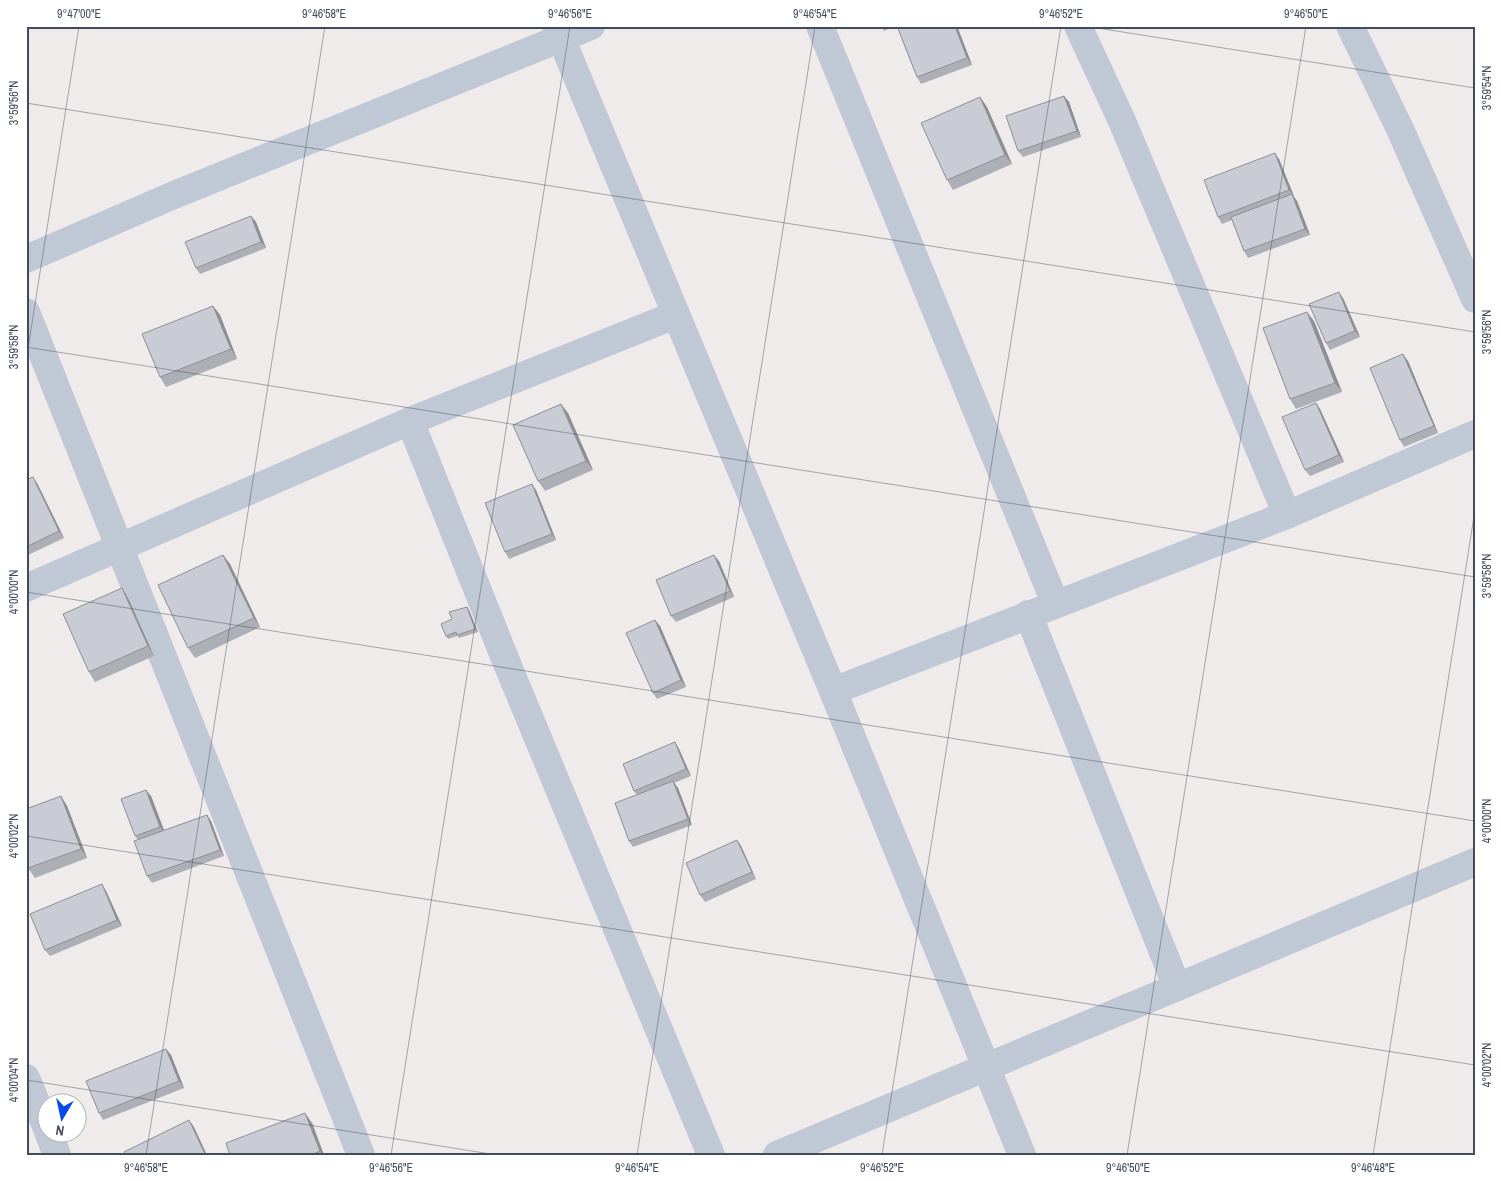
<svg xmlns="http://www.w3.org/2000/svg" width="1501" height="1181" viewBox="0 0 1501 1181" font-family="'Archivo Narrow',sans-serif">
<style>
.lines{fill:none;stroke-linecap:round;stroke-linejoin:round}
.street{stroke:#c0c8d5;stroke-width:28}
.wall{fill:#adafb6}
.shaded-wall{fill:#8d8f94}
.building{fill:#c9ccd4;stroke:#8d8f94}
.ticks{fill:none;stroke:#424b5a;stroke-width:1;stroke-opacity:0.45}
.neatline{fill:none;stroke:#424b5a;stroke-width:2}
.ticks-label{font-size:12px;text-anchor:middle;fill:#424b5a}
</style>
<rect width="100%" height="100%" fill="#efebeb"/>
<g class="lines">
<!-- street -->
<g class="street">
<path d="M556 26 833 691 1022 1155"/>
<path d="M820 26 1055 603"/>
<path d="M1078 26 1122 121 1287 515"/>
<path d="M1350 26 1400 129 1475 299"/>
<path d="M26 259 174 195 591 26"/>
<path d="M26 312 361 1155"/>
<path d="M410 421 508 666 711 1155"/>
<path d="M26 588 410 421 675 315"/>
<path d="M1028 614 1177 987"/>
<path d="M833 691 1287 515 1475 434"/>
<path d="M26 1078 48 1131"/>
<path d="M49 1134 57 1155"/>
<path d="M777 1155 1475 862"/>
</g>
</g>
<!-- wall -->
<g class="wall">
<path d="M881 26H895L884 31Z"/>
<path d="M897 26H957L972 65 921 84 917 77Z"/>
<path d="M1064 96 1069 102 1081 137 1023 157 1018 151Z"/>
<path d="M980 97 987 107 1012 164 953 190 947 180Z"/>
<path d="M1279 159 1294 197 1297 201 1310 235 1248 258 1244 251 1232 220 1222 224 1218 217Z"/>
<path d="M251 216 256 222 266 248 200 274 196 268Z"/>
<path d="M1343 298 1360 337 1330 350 1326 343Z"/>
<path d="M213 306 220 315 237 359 166 387 160 377Z"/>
<path d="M1314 321 1342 392 1296 409 1290 399Z"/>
<path d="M1408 361 1438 433 1404 447 1400 440Z"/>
<path d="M1316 403 1320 409 1344 462 1310 476 1305 470Z"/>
<path d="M568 413 593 470 545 491 538 481Z"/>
<path d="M26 480 37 483 64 538 26 556Z"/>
<path d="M536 490 556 540 509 559 505 552Z"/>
<path d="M223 555 230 564 260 627 195 658 188 648Z"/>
<path d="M719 561 734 597 676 622 671 616Z"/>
<path d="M128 598 154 656 95 682 89 672Z"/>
<path d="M467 607 469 610 478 632 459 638 457 636 448 639 446 636 452 619Z"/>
<path d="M660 626 686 687 657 699 653 693Z"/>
<path d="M675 742 679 749 691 776 674 783 678 788 692 825 633 847 629 841 637 795 634 791Z"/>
<path d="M61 796 67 806 87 858 35 878 28 868Z"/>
<path d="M151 796 164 830 211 821 224 856 152 883 147 876 138 840 135 836Z"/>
<path d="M737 840 741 846 756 879 705 902 700 895Z"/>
<path d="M106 891 122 926 50 956 45 950Z"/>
<path d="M166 1049 171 1055 184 1088 103 1120 99 1113Z"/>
<path d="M312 1123 324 1155H230Z"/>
</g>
<!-- shaded-wall -->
<g class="shaded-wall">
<path d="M955 26H957L972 65 967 58Z"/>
<path d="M1064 96 1069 102 1081 137 1077 131Z"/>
<path d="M980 97 987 107 1012 164 1005 155Z"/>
<path d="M1275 153 1279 159 1294 196 1289 190Z"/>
<path d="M1292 194 1297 201 1310 235 1305 229Z"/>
<path d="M251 216 256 222 266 248 261 242Z"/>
<path d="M1339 292 1343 298 1360 337 1355 331Z"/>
<path d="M213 306 220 315 237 359 231 349Z"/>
<path d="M1307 312 1314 321 1342 392 1335 383Z"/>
<path d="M1403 354 1408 361 1438 433 1434 426Z"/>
<path d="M1316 403 1320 409 1344 462 1339 455Z"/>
<path d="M561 404 568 413 593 470 586 461Z"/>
<path d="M33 477 37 483 64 538 59 531Z"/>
<path d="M532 484 536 490 556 540 552 534Z"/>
<path d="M223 555 230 564 260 627 254 618Z"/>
<path d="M714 555 719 561 734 597 730 591Z"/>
<path d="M122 588 128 598 154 656 148 646Z"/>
<path d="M467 607 469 610 478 632 475 629Z"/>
<path d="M655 620 660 626 686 687 681 680Z"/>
<path d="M675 742 679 749 691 776 686 769Z"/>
<path d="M673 781 678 788 692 825 688 819Z"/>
<path d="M146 790 151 796 165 833 160 827Z"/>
<path d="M61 796 67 806 87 858 81 849Z"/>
<path d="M207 815 211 821 224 856 220 850Z"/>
<path d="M737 840 741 846 756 879 752 872Z"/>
<path d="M102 884 106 891 122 926 117 920Z"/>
<path d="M166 1049 171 1055 184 1088 179 1081Z"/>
<path d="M305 1113 312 1123 324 1155H323L320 1151Z"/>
<path d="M189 1120 194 1127 207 1155 205 1154Z"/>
</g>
<!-- building -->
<g class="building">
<path d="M897 26H955L967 58 917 77Z"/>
<path d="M1064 96 1077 131 1018 151 1006 116Z"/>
<path d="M980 97 1005 155 947 180 921 123Z"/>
<path d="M1275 153 1289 190 1218 217 1204 180Z"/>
<path d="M1292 194 1305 229 1244 251 1231 217Z"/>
<path d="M251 216 261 242 196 268 185 242Z"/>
<path d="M1339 292 1355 331 1326 343 1309 304Z"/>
<path d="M213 306 231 349 160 377 142 334Z"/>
<path d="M1307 312 1335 383 1290 399 1263 328Z"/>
<path d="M1403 354 1434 426 1400 440 1370 368Z"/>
<path d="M1316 403 1339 455 1305 470 1282 417Z"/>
<path d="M561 404 586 461 538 481 513 425Z"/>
<path d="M33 477 59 531 26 547V480Z"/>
<path d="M532 484 552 534 505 552 485 503Z"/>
<path d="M223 555 254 618 188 648 158 585Z"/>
<path d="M714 555 730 591 671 616 656 580Z"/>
<path d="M122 588 148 646 89 672 63 614Z"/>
<path d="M467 607 475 629 457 635 456 632 446 636 441 624 452 619 449 612Z"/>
<path d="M655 620 681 680 653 693 626 633Z"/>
<path d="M675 742 686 769 634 791 623 764Z"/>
<path d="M673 781 688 819 629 841 615 803Z"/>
<path d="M146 790 160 827 135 836 121 799Z"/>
<path d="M61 796 81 849 28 868 26 864V809Z"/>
<path d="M207 815 220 850 147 876 134 841Z"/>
<path d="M737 840 752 872 700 895 686 863Z"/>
<path d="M102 884 117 920 45 950 30 914Z"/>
<path d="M166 1049 179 1081 99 1113 86 1081Z"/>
<path d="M305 1113 320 1151 311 1155H230L226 1143Z"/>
<path d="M189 1120 205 1154 203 1155H125L124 1152Z"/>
</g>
<!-- ticks -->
<path class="ticks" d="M1085 26 1475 88M26 103 1475 332M26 347 1475 577M26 361 79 26M26 592 1475 821M26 836 1475 1065M26 1080 497 1155M146 1155 325 26M391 1155 570 26M637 1155 815 26M882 1155 1061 26M1127 1155 1306 26M1373 1155 1475 510"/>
<!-- border -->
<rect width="1501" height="1181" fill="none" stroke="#ffffff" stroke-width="55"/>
<!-- north arrow -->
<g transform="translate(62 1118) rotate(189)"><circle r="24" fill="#ffffff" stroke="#b3b7bd"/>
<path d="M0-4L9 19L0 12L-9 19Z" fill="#084aeb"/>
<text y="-8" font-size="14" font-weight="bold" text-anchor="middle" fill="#424b5a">N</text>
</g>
<rect x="28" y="28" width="1446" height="1126" class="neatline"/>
<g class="ticks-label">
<text x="79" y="18">9°47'00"E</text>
<text x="324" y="18">9°46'58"E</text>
<text x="570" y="18">9°46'56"E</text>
<text x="815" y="18">9°46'54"E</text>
<text x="1061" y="18">9°46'52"E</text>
<text x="1306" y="18">9°46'50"E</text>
<text transform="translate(1487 88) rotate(-90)" y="4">3°59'54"N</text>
<text transform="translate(14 103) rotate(-90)" y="4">3°59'56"N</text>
<text transform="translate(1487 332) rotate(-90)" y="4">3°59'56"N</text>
<text transform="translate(14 347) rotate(-90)" y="4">3°59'58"N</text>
<text transform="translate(1487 576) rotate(-90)" y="4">3°59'58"N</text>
<text transform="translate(14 592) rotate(-90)" y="4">4°00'00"N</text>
<text transform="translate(1487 821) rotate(-90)" y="4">4°00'00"N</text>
<text transform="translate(14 836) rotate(-90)" y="4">4°00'02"N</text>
<text transform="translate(1487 1065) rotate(-90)" y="4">4°00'02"N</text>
<text transform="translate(14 1080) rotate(-90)" y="4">4°00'04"N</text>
<text x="146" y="1172">9°46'58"E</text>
<text x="391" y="1172">9°46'56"E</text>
<text x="637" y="1172">9°46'54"E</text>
<text x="882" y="1172">9°46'52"E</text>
<text x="1128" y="1172">9°46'50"E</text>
<text x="1373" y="1172">9°46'48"E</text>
</g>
</svg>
